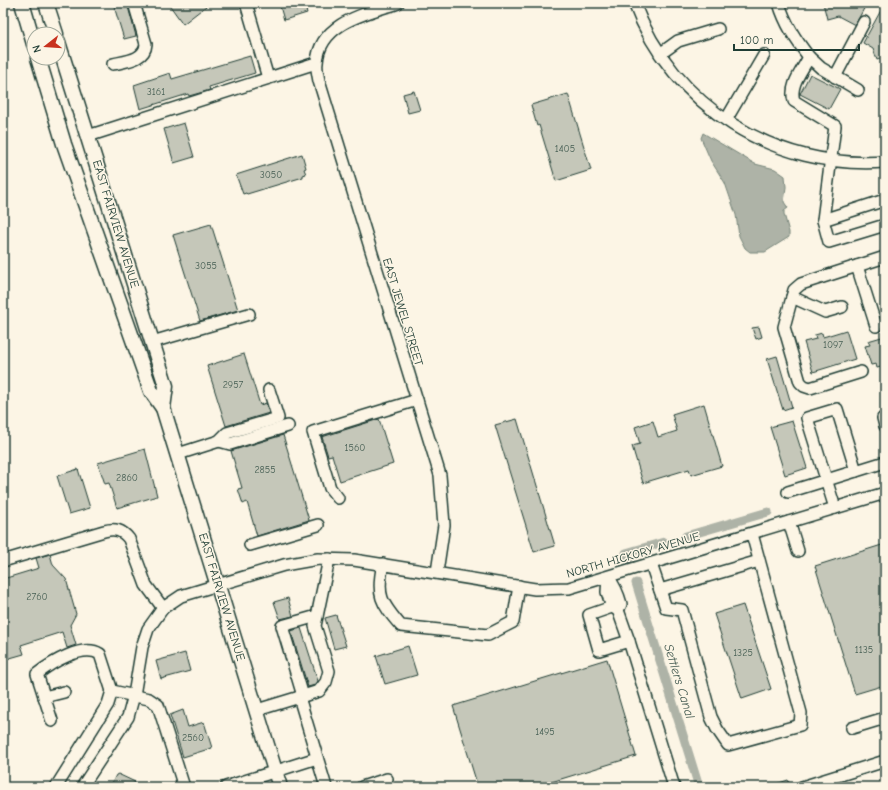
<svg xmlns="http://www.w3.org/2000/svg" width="888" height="790" viewBox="0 0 888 790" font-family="'Comic Neue',sans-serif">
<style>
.water{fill:#aeb3a7;stroke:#758479}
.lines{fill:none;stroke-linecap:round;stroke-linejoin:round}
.canal{stroke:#aeb3a7;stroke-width:9}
.building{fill:#c5c7b9;stroke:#1f3d34}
.minor-casing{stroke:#1f3d34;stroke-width:14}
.major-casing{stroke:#1f3d34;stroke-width:17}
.minor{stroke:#fcf5e5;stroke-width:11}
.major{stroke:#fcf5e5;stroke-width:14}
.labels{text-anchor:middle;stroke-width:3;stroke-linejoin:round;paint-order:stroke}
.number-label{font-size:10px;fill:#486055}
.street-label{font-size:12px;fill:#1f3d34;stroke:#fcf5e5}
.water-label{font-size:13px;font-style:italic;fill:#435a51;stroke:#fcf5e5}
</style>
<rect width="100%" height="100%" fill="#fcf5e5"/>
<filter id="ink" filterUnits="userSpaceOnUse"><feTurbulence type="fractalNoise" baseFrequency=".025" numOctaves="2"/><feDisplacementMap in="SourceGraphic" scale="8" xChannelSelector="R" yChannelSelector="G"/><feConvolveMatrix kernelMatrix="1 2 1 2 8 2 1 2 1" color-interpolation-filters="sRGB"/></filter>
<g filter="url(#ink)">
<!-- water -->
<path class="water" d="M703 133 755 164 775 169 785 176 786 187 784 202 788 208 784 211V214L789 232V237L765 252H750L745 248 739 236 736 215 725 183 711 161 701 138Z"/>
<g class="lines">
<!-- canal -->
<g class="canal">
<path d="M686 536 768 512"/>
<path d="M628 560 626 553 664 542"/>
<path d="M636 583 699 787"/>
</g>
</g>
<!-- building -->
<g class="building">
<path d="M113 3H127L136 36 124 39Z"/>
<path d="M168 3H210L183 24Z"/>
<path d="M279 3H304L307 13 284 20Z"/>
<path d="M823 3H867L855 25 838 16 827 19Z"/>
<path d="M885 3V57L877 60 873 49 863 43Z"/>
<path d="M250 56 255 73 209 87 210 90 189 96 188 94 140 109 134 85 170 73 172 79Z"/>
<path d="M810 74 840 89 829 109 800 94Z"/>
<path d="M414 91 420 110 408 113 403 94Z"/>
<path d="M568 94 591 170 556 181 539 125 537 126 531 105Z"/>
<path d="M184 123 194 157 174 163 164 129Z"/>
<path d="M302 154 306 168 304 169 306 174 303 175V177L247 194 246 193 243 194 236 175Z"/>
<path d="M211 224 238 310 200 321 173 235Z"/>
<path d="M759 327 762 337 756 339 752 328Z"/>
<path d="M846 330 855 359 813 372 804 342 816 339 815 335 822 333 823 337Z"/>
<path d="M885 336V366L877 368 876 364 871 365 865 346 870 345 868 341Z"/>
<path d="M244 354 260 405 266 403 269 413 226 426 207 366Z"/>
<path d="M777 356 792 407 783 410 767 359Z"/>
<path d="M704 404 722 466 691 475 689 469 643 483 632 446 640 444 635 427 653 421 658 437 677 431 672 414Z"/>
<path d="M379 419 393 464 340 481 332 455 328 456 322 437Z"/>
<path d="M517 419 555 546 534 552 495 425Z"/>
<path d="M792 421 807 468 785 475 770 427Z"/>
<path d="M283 435 309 520 257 536 247 502 243 504 238 489 242 488 231 451Z"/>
<path d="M145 449 157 496 117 508 109 483 105 484 98 463Z"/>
<path d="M78 469 90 508 69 514 57 476Z"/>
<path d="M885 544V685L855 694 815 566Z"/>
<path d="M50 554 53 565 66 579 76 614 70 625 76 645 67 648 62 632 21 645 24 654 3 660V579L39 568 36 558Z"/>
<path d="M288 598 293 616 280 619 274 602Z"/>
<path d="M743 605 771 689 742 699 714 614Z"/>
<path d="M336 615 346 646 334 649 325 618Z"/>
<path d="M301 628 318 681 315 685 308 687 291 631Z"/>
<path d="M408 646 417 675 385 684 376 656Z"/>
<path d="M185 653 190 671 161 679 156 661Z"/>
<path d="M607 659 636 756 535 787H478L453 706Z"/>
<path d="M183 710 188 727 204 722 212 748 183 757 170 715Z"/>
<path d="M118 774 135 782 132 787H110L116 775Z"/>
<path d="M788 780 791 787H770V786Z"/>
</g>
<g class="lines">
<!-- minor casing -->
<g class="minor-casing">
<g id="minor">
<path d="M246 3 268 78"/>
<path d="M398 3C368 13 319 22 317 63 316 68 318 75 319 81L440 475 444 525 437 572"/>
<path d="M634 3C673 107 775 170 885 162"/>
<path d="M779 3C785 24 796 40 809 57"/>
<path d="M660 54 678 41 718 29"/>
<path d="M113 64C126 61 145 60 146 44L134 3"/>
<path d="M835 77 864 22"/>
<path d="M858 90 821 68 809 57C802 71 789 85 794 101L835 126 823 220 829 242 885 225"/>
<path d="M726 120 764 55"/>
<path d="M88 136 316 63"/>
<path d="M823 220 885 200"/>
<path d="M857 266 876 326"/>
<path d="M792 297 825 312 842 307"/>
<path d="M152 342 249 314"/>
<path d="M861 372 810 388 804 386 800 382 784 327 794 290 801 284 885 257"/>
<path d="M883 418 885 426"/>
<path d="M219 441 230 444 288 426"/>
<path d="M178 454 219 441 227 433 278 418 269 390"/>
<path d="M788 492 885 462"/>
<path d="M338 498 330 488 313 432 417 400"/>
<path d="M835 508 807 418 837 409 856 471"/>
<path d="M789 522 798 551"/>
<path d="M250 545 318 525"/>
<path d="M3 561 104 531C115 528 122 530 129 539L146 585 163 608"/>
<path d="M383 564C376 595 381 603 401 626L488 635 513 622 519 586"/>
<path d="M651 564 666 608 682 610 711 717 717 729 728 745 800 725 801 713 752 534"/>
<path d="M608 577C615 586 618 593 621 604L618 610 612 607 607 592Z"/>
<path d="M660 590 759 561"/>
<path d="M612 607 589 615 599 650 629 641 674 787"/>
<path d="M618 610 629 641"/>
<path d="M303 696 319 691 326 682 329 671 315 626 329 559"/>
<path d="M44 697 64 692"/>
<path d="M299 697 326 787"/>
<path d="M257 710 303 696 282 626 317 616"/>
<path d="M52 721 37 674C51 663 83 643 100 654L112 691 149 699 158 705 184 787"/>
<path d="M852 728 885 718"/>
<path d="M56 787 108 704 112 691"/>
<path d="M82 787 128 717 134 695 142 647 148 629 163 608 181 596 284 565 318 559 354 560 535 589 569 588 885 493"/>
<path d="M226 787 317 758"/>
<path d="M362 787 387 779"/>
<path d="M802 787 885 761"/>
</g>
</g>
<!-- major casing -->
<g class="major-casing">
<g id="major">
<path d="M22 3 34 44"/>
<path d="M46 3 56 34"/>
<path d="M58 42 166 386 163 408"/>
<path d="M38 58 64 144 151 391 163 408 280 787"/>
</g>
</g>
<!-- minor -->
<use href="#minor" class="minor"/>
<!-- major -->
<use href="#major" class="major"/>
</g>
</g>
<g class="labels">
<!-- number labels -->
<g class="number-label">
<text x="156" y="95">3161</text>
<text x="565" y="152">1405</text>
<text x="271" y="178">3050</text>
<text x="206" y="269">3055</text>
<text x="833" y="348">1097</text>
<text x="233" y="388">2957</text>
<text x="355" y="451">1560</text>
<text x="265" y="473">2855</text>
<text x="127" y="481">2860</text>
<text x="37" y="600">2760</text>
<text x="864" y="653">1135</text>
<text x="743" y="656">1325</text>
<text x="545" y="735">1495</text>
<text x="193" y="741">2560</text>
</g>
<!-- street labels -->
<g class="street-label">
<text transform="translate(116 224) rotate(73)" y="4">EAST FAIRVIEW AVENUE</text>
<text transform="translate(403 312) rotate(73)" y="4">EAST JEWEL STREET</text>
<text transform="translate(633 555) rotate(-16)" y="4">NORTH HICKORY AVENUE</text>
<text transform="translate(222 597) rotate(73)" y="4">EAST FAIRVIEW AVENUE</text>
</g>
<!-- water labels -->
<g class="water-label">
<text transform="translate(680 681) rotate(73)" y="5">Settlers Canal</text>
</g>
</g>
<!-- margin -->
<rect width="888" height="790" fill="none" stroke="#fcf5e5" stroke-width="16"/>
<rect x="8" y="8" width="872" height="774" fill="none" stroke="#1f3d34" stroke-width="1.5" filter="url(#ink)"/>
<!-- north arrow -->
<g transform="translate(46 46) rotate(253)"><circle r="19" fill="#fcf5e5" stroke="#a4ab9e"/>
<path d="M0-3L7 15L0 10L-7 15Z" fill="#c8321e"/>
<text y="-6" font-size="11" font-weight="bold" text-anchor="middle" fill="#1f3d34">N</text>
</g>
<!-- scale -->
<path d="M734 44v6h125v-6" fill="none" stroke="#1f3d34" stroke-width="2"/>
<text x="740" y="44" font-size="12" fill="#1f3d34" stroke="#fcf5e5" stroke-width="3" paint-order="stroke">100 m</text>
</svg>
